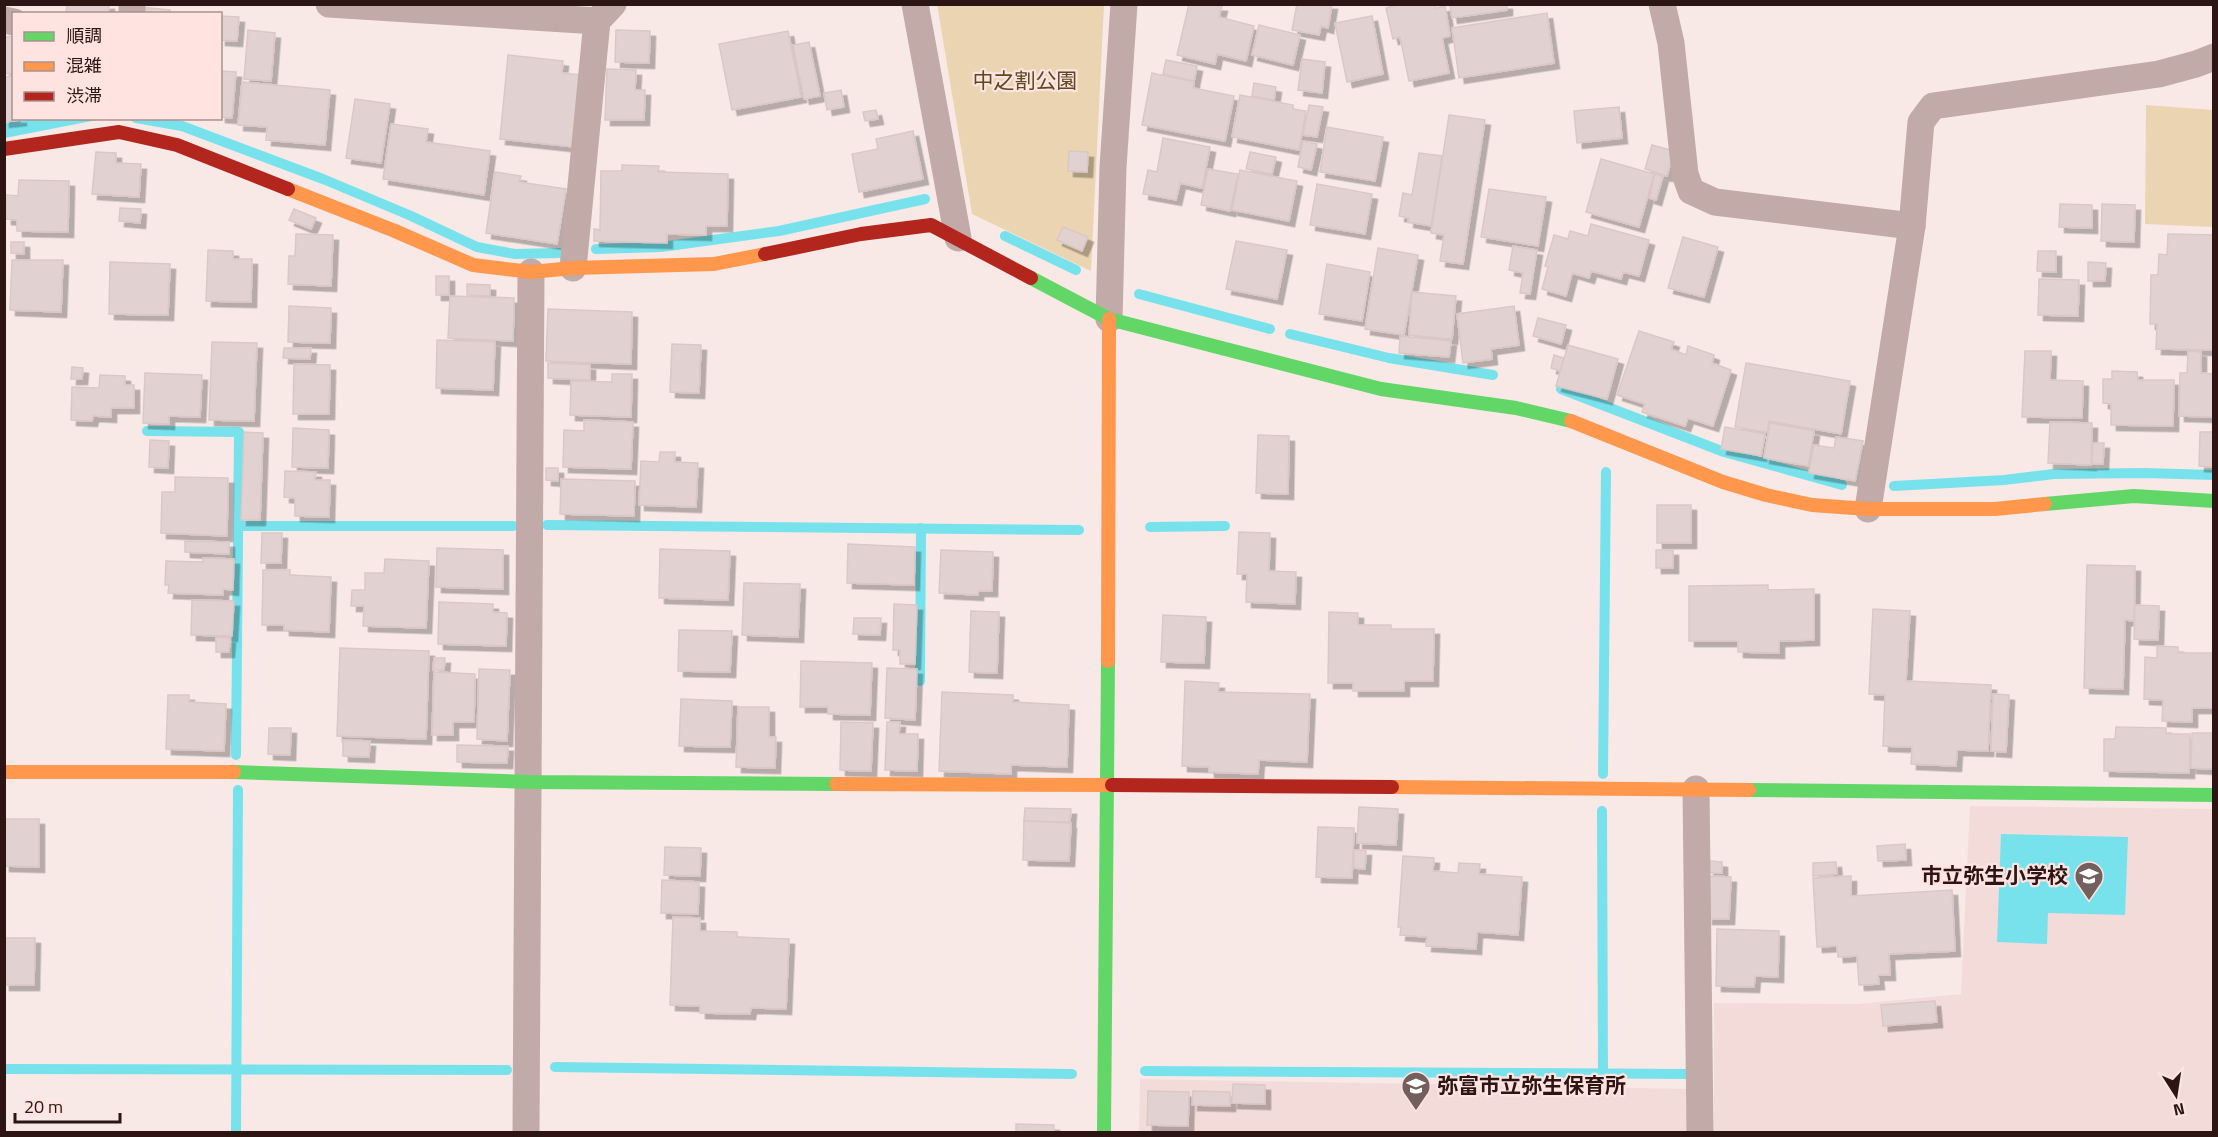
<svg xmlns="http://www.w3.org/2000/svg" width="2218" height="1137" viewBox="0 0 2218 1137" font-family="'Titillium Web','Noto Sans JP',sans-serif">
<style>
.built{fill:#f3dbd9}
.green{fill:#ebd4b2}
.water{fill:#78e2ec}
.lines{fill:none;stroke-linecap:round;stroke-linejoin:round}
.stream{stroke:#78e2ec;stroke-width:10}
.building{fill:#e1d2d1;stroke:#dbc8c6;stroke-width:1.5;filter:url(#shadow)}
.street{stroke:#c1aaa8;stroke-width:27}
.fast{stroke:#63d668;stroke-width:14}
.slow{stroke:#ff974d;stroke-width:14}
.jam{stroke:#b3261e;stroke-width:14}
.labels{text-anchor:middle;stroke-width:4.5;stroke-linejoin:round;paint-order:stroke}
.park-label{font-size:21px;fill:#5c4920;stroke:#ffe3e0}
.poi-label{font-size:21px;font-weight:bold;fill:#2c1513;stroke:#ffe3e0;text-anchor:end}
</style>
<defs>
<filter id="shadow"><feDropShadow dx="5.5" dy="5.5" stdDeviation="0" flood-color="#0004"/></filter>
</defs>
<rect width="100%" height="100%" fill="#f8e9e7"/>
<!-- built -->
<g class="built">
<path d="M1970 806 2213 809V1132H1714V1003L1858 1004 1961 994Z"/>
<path d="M1140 1079 1692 1089 1693 1132H1139Z"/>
</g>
<!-- green -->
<g class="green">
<path d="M937 4 1104 5 1091 271 972 214Z"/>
<path d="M2146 105 2213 110V227L2145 224Z"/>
</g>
<!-- water -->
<g class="water">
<path d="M43 118 102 119 5 138V123Z"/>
<path d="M2001 834 2128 837 2125 915 2048 913 2047 944 1997 942Z"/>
</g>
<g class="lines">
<!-- stream -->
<g class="stream">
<path d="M136 118 182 126 323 179 409 215 477 247 515 254 559 253"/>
<path d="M1005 236 1076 270"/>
<path d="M596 249 661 247 779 231 925 199"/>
<path d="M1139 294 1270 329"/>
<path d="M1290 334 1389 358 1493 375"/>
<path d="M1561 389 1724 452 1842 485"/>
<path d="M147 431 239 432 236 755"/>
<path d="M1894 486 2004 480 2054 474 2145 473 2214 475"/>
<path d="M547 525 1079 530"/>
<path d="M238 526H513"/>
<path d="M1150 527 1225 526"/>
<path d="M920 681 921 528"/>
<path d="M1603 774 1606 472"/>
<path d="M1602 811 1603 1074"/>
<path d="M555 1067 1072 1074"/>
<path d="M4 1069 507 1070"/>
<path d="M1145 1071 1690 1074"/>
<path d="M236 1132 238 790"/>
</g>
</g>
<!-- building -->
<g class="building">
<path d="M67 4H109L108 14H66Z"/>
<path d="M1189 4 1222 6 1219 17 1254 26 1246 61 1217 54 1215 64 1177 55Z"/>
<path d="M1297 4H1332L1328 28 1321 26 1319 35 1292 30Z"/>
<path d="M1401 4H1435L1436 8 1445 6 1450 36 1442 38 1449 73 1409 81 1400 37 1393 39 1386 8Z"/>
<path d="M1450 4H1507V10L1452 18Z"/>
<path d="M139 7 170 10V14H138Z"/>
<path d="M1547 13 1554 63 1459 78 1452 28Z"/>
<path d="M220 16 239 17 237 41 220 40Z"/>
<path d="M1372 16 1383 74 1347 82 1335 23Z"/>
<path d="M1259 25 1300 35 1293 65 1252 55Z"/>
<path d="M248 30 275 33 271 81 244 79Z"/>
<path d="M616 30 650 31 649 63 615 62Z"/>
<path d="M788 31 801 97 732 110 719 44Z"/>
<path d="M14 36V73L4 74V37Z"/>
<path d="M809 42 820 96 804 99 793 45Z"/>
<path d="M508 55 563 61 562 73 581 75 574 147 500 139Z"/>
<path d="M1302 59 1325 62 1322 93 1298 90Z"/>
<path d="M1166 60 1197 66 1194 81 1163 74Z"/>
<path d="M607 69 636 70 635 90H645L644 120H605Z"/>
<path d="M220 71 236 72 232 118 220 117Z"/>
<path d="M1152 73 1194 82 1193 88 1234 96 1225 141 1142 125Z"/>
<path d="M14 76V118H21V120L4 122V77Z"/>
<path d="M242 82 330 90 325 145 266 140 267 127 238 125Z"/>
<path d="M1254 83 1276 87 1274 100 1252 96Z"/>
<path d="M841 90 844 107 827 110 824 93Z"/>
<path d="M1240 95 1293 105V109L1306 111 1299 150 1232 137Z"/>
<path d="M355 99 390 104 381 163 346 158Z"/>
<path d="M1309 105 1323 107 1317 137 1303 135Z"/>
<path d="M1619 107 1622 138 1577 143 1574 111Z"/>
<path d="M876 110 878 119 865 121 863 112Z"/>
<path d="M1449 115 1485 120 1463 264 1440 261 1444 235 1431 233Z"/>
<path d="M391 124 428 129 426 142 490 151 484 195 383 179Z"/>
<path d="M1327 127 1383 137 1375 181 1320 172Z"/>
<path d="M913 131 923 179 859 192 852 154 878 149 876 139Z"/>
<path d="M1163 138 1210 147 1202 188 1180 183 1176 200 1143 194 1148 170 1157 172Z"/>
<path d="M1303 141 1317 144 1311 170 1298 167Z"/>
<path d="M1652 145 1674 151 1667 176 1645 169Z"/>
<path d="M1069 151 1088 152 1087 172 1068 171Z"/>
<path d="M96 152 116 153V163L141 164 139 197 92 194Z"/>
<path d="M1250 152 1276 157 1272 174 1246 169Z"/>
<path d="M1419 153 1442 156 1431 226 1408 222 1409 218 1399 216 1403 193 1412 195Z"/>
<path d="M1601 159 1654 174 1639 227 1586 212Z"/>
<path d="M622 165 659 166 658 172 728 174 727 226H706V235L667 234V243L594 241V229L600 230 601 171H622Z"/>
<path d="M1208 169 1238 174 1230 211 1201 205Z"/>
<path d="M1240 170 1297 181 1289 221 1232 210Z"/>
<path d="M495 172 521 176 519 182 566 189 557 244 486 233Z"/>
<path d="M1655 174 1663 176 1656 200 1649 198Z"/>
<path d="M19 180 69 181 68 232 17 231V220L6 219V195L18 196Z"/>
<path d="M1317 184 1372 194 1365 234 1310 225Z"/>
<path d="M1489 189 1546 197 1538 246 1481 237Z"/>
<path d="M2060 204 2092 205V228L2059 227Z"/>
<path d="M2102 204 2135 205 2134 242 2101 241Z"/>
<path d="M120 208 141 209 140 223 119 221Z"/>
<path d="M294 209 316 218 311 229 289 220Z"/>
<path d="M1591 224 1649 240 1639 276 1623 272 1621 279 1591 271 1589 278 1572 273 1566 296 1542 289 1548 267 1545 266 1554 235 1568 239 1570 231 1588 236Z"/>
<path d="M1063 227 1088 237 1082 251 1057 240Z"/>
<path d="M296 234 333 235 331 286 288 284 289 256H295Z"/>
<path d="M2168 234 2214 235V350L2156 349 2157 324H2150L2151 275H2158L2159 254 2167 255Z"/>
<path d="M1683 237 1718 247 1704 297 1668 288Z"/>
<path d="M1236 241 1287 250 1277 299 1226 289Z"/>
<path d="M11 242H24V254L11 253Z"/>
<path d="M1513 246 1537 250 1530 294 1520 293 1523 273 1509 270Z"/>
<path d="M1378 248 1418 255 1404 335 1365 329Z"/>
<path d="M208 250 233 251V259H252L251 302 206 301Z"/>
<path d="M2038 251H2056V272L2037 271Z"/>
<path d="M12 260H63L61 312 10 310Z"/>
<path d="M110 262 170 264 168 315 109 314Z"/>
<path d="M2088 262 2106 263 2105 281H2088Z"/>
<path d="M1327 264 1370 272 1362 321 1319 314Z"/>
<rect x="436" y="276" width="13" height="19"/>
<path d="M2039 279 2079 280 2078 316 2038 315Z"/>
<path d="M467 284 490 285V296L467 295Z"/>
<path d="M1412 292 1456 296 1452 339 1409 335Z"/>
<path d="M450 296 514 298 513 341 448 338Z"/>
<path d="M289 306 331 308 330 343 288 342Z"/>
<path d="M1514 306 1519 345 1491 349 1492 359 1463 363 1457 314Z"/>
<path d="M548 309 632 312 631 364 546 361Z"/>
<path d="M1538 318 1566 325 1561 344 1533 336Z"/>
<path d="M1639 331 1674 342 1671 349 1686 355 1688 346 1714 355 1712 363 1731 370 1713 426 1688 418 1685 426 1642 412 1645 404 1617 395Z"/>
<path d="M1400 336 1451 341 1449 357 1399 353Z"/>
<path d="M437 340 495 342 493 390 436 388Z"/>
<path d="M212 342 257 343 254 421 209 420Z"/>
<path d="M672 344 701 345 699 393 670 392Z"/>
<path d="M1568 345 1618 359 1607 399 1556 386Z"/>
<path d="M284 348H311L310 359 283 358Z"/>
<path d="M2025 351H2051L2050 380 2083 381 2082 418 2022 417Z"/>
<path d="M2188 351 2201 352V373L2214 374 2213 417 2179 416 2180 373H2187Z"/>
<path d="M1554 355 1564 358 1560 371 1551 368Z"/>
<path d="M548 363 590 365V380L548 378Z"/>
<path d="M1746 363 1850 381 1841 434 1769 421 1767 432 1735 427Z"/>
<path d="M294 364 330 365 329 414H293Z"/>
<path d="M72 367 83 368 82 379H71Z"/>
<path d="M2112 371 2137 372 2138 380H2174L2173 426 2111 425V404L2103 403V379H2112Z"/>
<path d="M145 373 202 375 200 417 169 416V424L143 423Z"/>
<path d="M612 374H632L631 417 570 415 571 381 612 382Z"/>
<path d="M100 375 125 376V385H134V408H111V417L93 416 92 421 71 420 72 387 99 388Z"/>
<path d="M584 420 633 422 631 469 563 467 564 430 584 431Z"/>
<path d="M2050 422 2092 423 2091 465 2048 463Z"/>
<path d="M1770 423 1814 431 1808 466 1764 458Z"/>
<path d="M1725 427 1765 434 1761 456 1721 449Z"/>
<path d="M293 428 329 430 328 468 292 467Z"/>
<path d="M244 432 263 433 260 520H241Z"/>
<path d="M2200 432H2214V467L2199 466Z"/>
<path d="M1258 435 1289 436 1288 494 1256 493Z"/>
<path d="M1836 437 1863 441 1855 481 1809 473 1814 445 1834 448Z"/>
<path d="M150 440 169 441 168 468 149 467Z"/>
<path d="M2093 443H2104L2103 464H2092Z"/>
<path d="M660 452H675V462L698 463 696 507 639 505 641 461 659 462Z"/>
<path d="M546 468H558V481L546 480Z"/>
<path d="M285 471 316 472 315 480H330L329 517 295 516V498L284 497Z"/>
<path d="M175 477 228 478 227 536 161 533 162 492H175Z"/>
<path d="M561 479 635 481 634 516 560 514Z"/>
<rect x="1657" y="505" width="34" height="38"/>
<path d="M1239 532 1270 533 1269 571 1296 572 1295 604 1246 602 1247 574H1237Z"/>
<path d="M262 533H282L281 563H261Z"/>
<path d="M185 541 229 542V554L185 552Z"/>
<path d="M848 544 915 547 914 585 847 583Z"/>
<path d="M437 548 503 550V589L436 587Z"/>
<path d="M660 549 730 551 728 600 659 598Z"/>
<path d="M941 550 993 552 992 591H978V595L939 593Z"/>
<rect x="1656" y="550" width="17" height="18"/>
<path d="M203 558 234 559 233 590 223 589V595L168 593 169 585H165L166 561 203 562Z"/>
<path d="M385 559 429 561 426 628 363 626 364 606H351L352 590H365V573H384Z"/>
<path d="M2087 565 2135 566 2134 621 2125 620 2123 689 2084 688Z"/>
<path d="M263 570H290V575L331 577 329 632 284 630V625H262Z"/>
<path d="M744 583 800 584 798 637 742 635Z"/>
<path d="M1768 585V590L1814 589V640L1779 641V653L1738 652V641H1689V586Z"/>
<path d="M192 600 234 601 232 636 191 635Z"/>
<path d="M439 602 493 604V612L507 613 506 646 438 644Z"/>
<path d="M894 604 917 605 915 664H900V650H893Z"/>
<path d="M2135 605 2159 606 2158 640 2134 639Z"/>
<path d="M1873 609 1910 611 1906 681 1991 685 1988 751 1957 750 1956 766 1911 764 1912 747 1883 746 1885 695 1869 694Z"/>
<path d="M971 611 999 612 997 673 969 672Z"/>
<path d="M1329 612 1358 613V625H1391V629H1434L1433 681H1404V691H1353V683H1328Z"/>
<path d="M1163 615 1206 617 1204 663 1161 662Z"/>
<path d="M854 618H881L880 635 853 634Z"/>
<path d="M679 630 732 631 730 672 678 671Z"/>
<path d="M216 637 230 638 229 652H216Z"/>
<path d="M2213 644 2214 708H2192V722L2162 721 2163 700 2144 699 2145 657 2157 658V646L2178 647V653H2213Z"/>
<path d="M340 648 429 651 426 739 337 736Z"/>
<path d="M434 658H445L444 670H433Z"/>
<path d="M801 661 872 663 870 715 828 714V707H800Z"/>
<path d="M887 668 917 669 915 720 885 718Z"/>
<path d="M479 669 510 670 507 741 477 739Z"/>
<path d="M434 672 475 674 474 722H453V735H432Z"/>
<path d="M1185 681 1219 683 1218 692 1310 694 1307 762 1259 760 1258 774 1209 772V767L1182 766Z"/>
<path d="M942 692 1013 695V702L1069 705 1067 767 1011 765V774L939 771Z"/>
<path d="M1993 694 2009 695 2006 752 1991 751Z"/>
<path d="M168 695H189V702L226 704 224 751 166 749Z"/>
<path d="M681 699 732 701 730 747 679 746Z"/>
<path d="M738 707H769V737H776L775 768 736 767Z"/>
<path d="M841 722 873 723 871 771 840 770Z"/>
<path d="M887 722H900L899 734H918L917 771 885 770Z"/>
<path d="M2116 727 2166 728V734H2190L2189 773 2104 771V739H2115Z"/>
<path d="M269 728H291L290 755 268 754Z"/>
<path d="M2192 733H2214V769L2191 768Z"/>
<path d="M343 740 370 741 369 757 343 756Z"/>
<path d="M457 745 508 746 507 763 457 762Z"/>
<path d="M1359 807 1398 809 1396 845 1357 843Z"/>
<path d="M1025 808 1071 809 1070 822 1024 821Z"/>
<path d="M4 819H39V867L4 866Z"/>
<path d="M1024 821 1071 823 1069 861 1023 860Z"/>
<path d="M1318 827 1354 828 1352 878 1316 877Z"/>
<path d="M1905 844 1906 860 1878 861 1877 846Z"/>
<path d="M665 847 701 848 700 876 664 875Z"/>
<path d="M1354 850H1366L1365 869 1354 868Z"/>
<path d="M1403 856 1434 858 1433 871 1458 873 1459 863 1480 864 1479 874 1522 877 1518 935 1477 932 1476 949 1426 946 1427 937 1400 935 1401 927H1398Z"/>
<path d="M1709 861 1722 862V873H1708Z"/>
<path d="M1836 862 1837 874 1813 876V863Z"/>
<path d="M1708 876 1731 877 1729 919H1707Z"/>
<path d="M1851 876V896L1952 890 1955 951 1889 954 1890 975H1878L1879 984 1859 985 1857 956 1838 957 1837 946 1817 947 1813 878Z"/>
<path d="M662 880 699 882 698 914 661 913Z"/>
<path d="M673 917 700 918V931L737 932V937L789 939 786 1009 751 1008 750 1014 700 1013V1006L670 1005Z"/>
<path d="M1717 929 1779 931 1778 977 1755 976 1754 987 1716 986Z"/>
<path d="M4 938H35L34 985H4Z"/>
<path d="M1935 1001 1937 1022 1883 1026 1881 1005Z"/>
<path d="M1233 1084 1265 1085V1104L1232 1103Z"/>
<path d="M1148 1091 1189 1092 1188 1126 1147 1125Z"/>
<path d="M1193 1091 1230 1092V1106L1192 1105Z"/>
<path d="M1016 1124 1054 1125V1132H1016Z"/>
</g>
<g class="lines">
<!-- street -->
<g class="street">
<path d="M329 4 597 21"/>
<path d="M915 4 958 238"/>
<path d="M1662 4 1671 43 1685 174 1691 191 1715 202 1912 226"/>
<path d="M132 14V4"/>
<path d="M4 20 14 22"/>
<path d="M573 268 597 21 613 4"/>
<path d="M1109 319 1113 167 1124 4"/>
<path d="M1868 509 1912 226 1921 122 1933 106 2159 74 2196 64 2214 57"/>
<path d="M1696 789 1700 1132"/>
<path d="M526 1132 531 272"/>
</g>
<!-- fast -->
<g class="fast">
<path d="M1031 278 1109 319 1381 389 1516 408 1571 421"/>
<path d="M2045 504 2134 496 2214 501"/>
<path d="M234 772 529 782 836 784"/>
<path d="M1749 790 2214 795"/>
<path d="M1104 1132 1108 661"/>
</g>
<!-- slow -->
<g class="slow">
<path d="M288 189 395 231 473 265 531 272 573 268 714 264 765 254"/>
<path d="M1571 421 1723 482 1766 495 1812 505 1868 509H1995L2045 504"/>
<path d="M1108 661 1109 319"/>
<path d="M4 772H234"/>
<path d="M836 784 1112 785"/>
<path d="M1392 787 1749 790"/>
</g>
<!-- jam -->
<g class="jam">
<path d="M4 149 119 132 177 145 288 189"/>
<path d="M765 254 861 234 931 225 1031 278"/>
<path d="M1112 785 1392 787"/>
</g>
</g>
<!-- icons -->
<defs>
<g id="school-pin" transform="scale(1.5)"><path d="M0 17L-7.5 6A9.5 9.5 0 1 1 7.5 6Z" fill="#735f5d" stroke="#ffe3e0"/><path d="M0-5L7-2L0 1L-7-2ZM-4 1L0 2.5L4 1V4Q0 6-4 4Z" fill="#fff"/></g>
</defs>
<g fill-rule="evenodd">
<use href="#school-pin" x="2089" y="876"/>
<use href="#school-pin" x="1416" y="1086"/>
</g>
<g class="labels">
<!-- park labels -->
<g class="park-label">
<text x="1025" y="88">中之割公園</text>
</g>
<!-- poi labels -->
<g class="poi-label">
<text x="2068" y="883">市立弥生小学校</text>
<text x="1437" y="1093" text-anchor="start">弥富市立弥生保育所</text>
</g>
</g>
<!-- border -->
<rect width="2218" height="1137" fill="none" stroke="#2c1513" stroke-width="12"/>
<!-- legend -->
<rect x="12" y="12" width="210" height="108" fill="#ffe3e0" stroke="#ab918e" stroke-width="1.5"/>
<rect x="24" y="32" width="30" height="9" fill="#63d668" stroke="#ab918e" stroke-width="1.5"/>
<text x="66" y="42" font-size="18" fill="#2c1513">順調</text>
<rect x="24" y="62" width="30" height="9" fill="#ff974d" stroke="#ab918e" stroke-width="1.5"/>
<text x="66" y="72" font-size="18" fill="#2c1513">混雑</text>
<rect x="24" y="92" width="30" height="9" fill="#b3261e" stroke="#ab918e" stroke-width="1.5"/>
<text x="66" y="102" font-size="18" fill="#2c1513">渋滞</text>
<!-- north arrow -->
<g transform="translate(2176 1095) rotate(168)" stroke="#ffe3e0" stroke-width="4.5" paint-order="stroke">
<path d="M0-4.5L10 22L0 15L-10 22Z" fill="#2c1513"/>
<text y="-9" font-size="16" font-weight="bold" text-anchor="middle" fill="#2c1513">N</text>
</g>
<!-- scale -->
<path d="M15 1113v9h105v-9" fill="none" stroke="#2c1513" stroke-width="3"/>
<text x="24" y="1113" font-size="18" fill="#2c1513" stroke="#ffe3e0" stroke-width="4.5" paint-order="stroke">20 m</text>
</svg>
